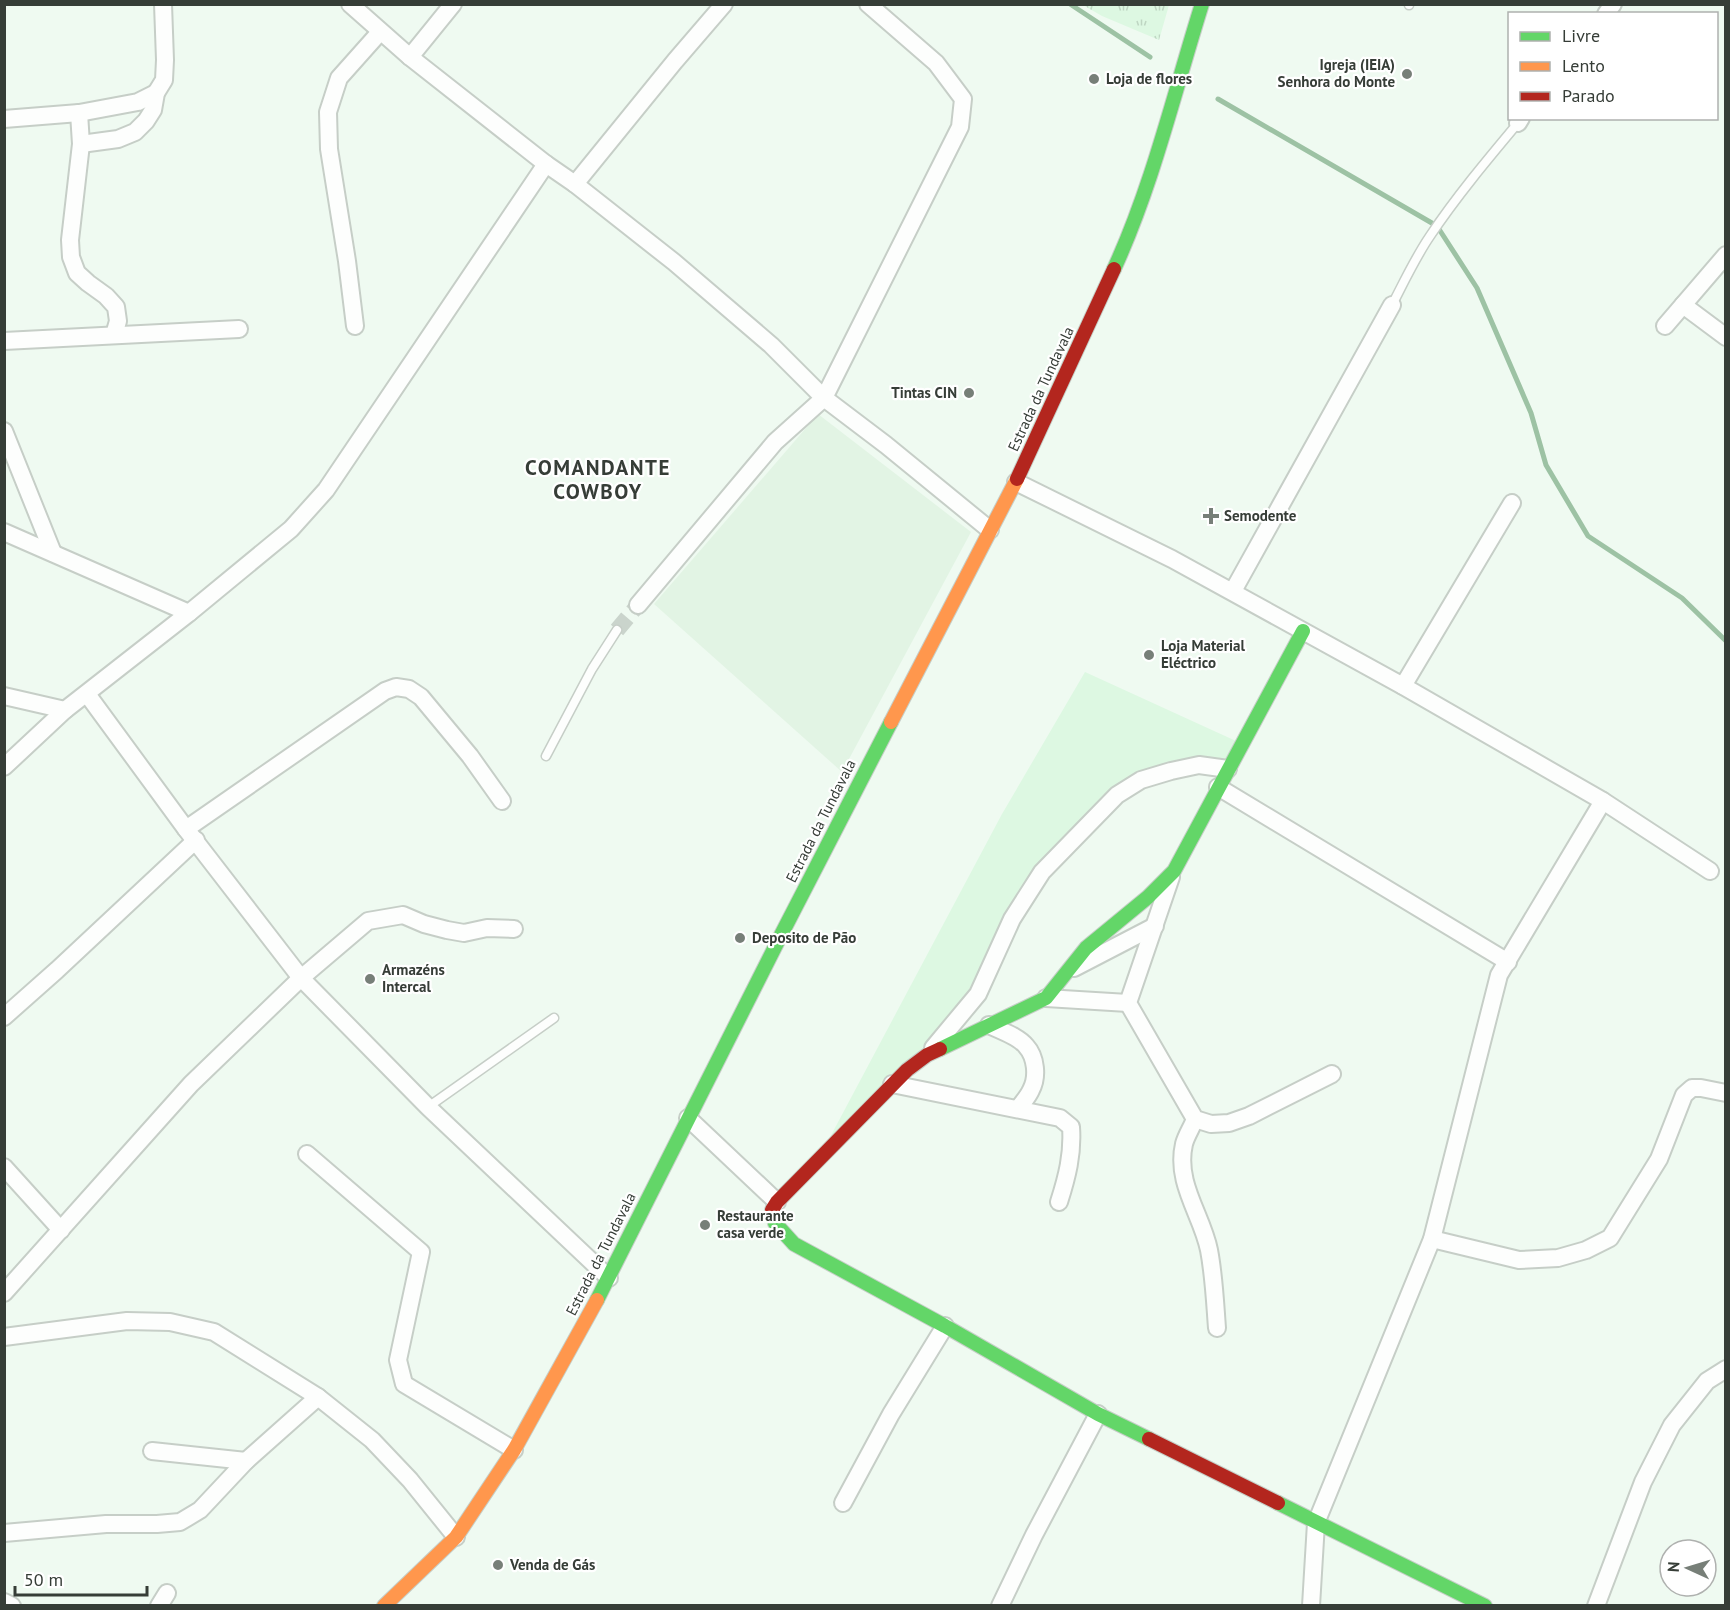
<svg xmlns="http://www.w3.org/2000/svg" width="1730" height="1610" viewBox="0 0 1730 1610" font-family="'PT Sans',sans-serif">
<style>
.built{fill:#e2f4e4}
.green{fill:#ddf8e2}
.park{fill:url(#park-tufts)}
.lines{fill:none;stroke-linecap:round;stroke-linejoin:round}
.stream{stroke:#9dc2a4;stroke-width:5}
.street-tunnel{stroke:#cad4cc;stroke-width:16;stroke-dasharray:16 8;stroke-linecap:butt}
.lane-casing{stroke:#c6cec7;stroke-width:11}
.street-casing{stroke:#c6cec7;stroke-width:20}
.fast-casing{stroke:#c6cec7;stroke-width:16}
.slow-casing{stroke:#c6cec7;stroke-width:16}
.jam-casing{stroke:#c6cec7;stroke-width:16}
.lane{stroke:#fdfefd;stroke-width:8}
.street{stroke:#fdfefd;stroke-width:16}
.fast{stroke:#63d668;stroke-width:14}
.slow{stroke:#ff974d;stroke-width:14}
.jam{stroke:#b3261e;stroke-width:14}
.poi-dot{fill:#777f78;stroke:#fff;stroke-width:2}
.labels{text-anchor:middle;stroke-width:4.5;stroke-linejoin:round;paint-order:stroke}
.poi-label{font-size:15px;font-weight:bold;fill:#363d37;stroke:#fff;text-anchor:start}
.street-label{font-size:15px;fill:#363d37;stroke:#fff}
.district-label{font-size:21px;font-weight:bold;letter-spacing:1.5px;fill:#363d37;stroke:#fff}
</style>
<defs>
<pattern id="park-tufts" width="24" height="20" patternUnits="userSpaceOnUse" patternTransform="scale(1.5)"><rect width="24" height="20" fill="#ddf8e2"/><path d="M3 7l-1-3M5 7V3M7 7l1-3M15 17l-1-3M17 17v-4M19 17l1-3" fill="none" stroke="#bed6c2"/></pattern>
</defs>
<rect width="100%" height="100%" fill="#effaf1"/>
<!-- built -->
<path class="built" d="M818 414 971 532 842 772 654 604Z"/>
<!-- green -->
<path class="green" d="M1085 672 1236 741 1227 761 1172 762 1106 793 1071 832 982 974 947 1021 913 1058 828 1141 1002 814Z"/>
<!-- park -->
<path class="park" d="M1083 5H1169L1159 40 1102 16Z"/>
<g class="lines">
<!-- stream -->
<g class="stream">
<path d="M1070 4 1150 57"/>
<path d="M1218 99 1437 226 1477 288 1531 413 1546 465 1588 536 1682 598 1726 641"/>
</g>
<!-- street-tunnel -->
<path class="street-tunnel" d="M617 630 638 605"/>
<!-- lane casing -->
<g class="lane-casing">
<g id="lane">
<path d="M1409 4V5"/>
<path d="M1392 305C1404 282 1415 258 1430 236 1456 197 1487 160 1518 123"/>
<path d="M546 756 592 669 617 630"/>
<path d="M428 1107 554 1018"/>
</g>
</g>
<!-- street casing -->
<g class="street-casing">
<g id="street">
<path d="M350 4 410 57 546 164 575 184 674 262 771 345 824 398 886 445 990 530"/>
<path d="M1606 14 1613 4"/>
<path d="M410 57 453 4"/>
<path d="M79 113 81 144 70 240 71 257 77 273 88 283 106 296 116 307 118 321 114 335"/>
<path d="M4 119 79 113 138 102 156 93"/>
<path d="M1518 123 1521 118"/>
<path d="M81 144 118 139 135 132 146 121 153 110 156 93 164 80 165 60 163 4"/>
<path d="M575 184 675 61 724 4"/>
<path d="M1683 305 1726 337"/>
<path d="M355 326 347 261 329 149 328 112 339 78 380 32"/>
<path d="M1665 326 1726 255"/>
<path d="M4 341 239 329"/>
<path d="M4 431 53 553"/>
<path d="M1016 482 1172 559 1403 686 1603 801 1710 871"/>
<path d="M4 532 189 613"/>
<path d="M1233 591 1392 305"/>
<path d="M638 605 775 442 824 398 960 127 963 99 936 63 868 4"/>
<path d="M1403 686 1512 503"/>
<path d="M87 694 186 829 301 978 428 1107 609 1278"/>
<path d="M4 696 65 710"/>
<path d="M4 767 65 710 189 613 291 529 326 490 546 164"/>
<path d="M1218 787 1508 962"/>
<path d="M186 829 385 691 396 687 409 689 421 697 470 756 502 801"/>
<path d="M1171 877 1128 1003 1195 1119 1211 1124 1229 1123 1249 1116 1332 1074"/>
<path d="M1074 968 1155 926"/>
<path d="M1046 998 1128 1003"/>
<path d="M4 1017 57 970 196 840"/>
<path d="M989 1025C1001 1031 1018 1036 1026 1046 1036 1057 1038 1077 1031 1090 1028 1097 1022 1103 1018 1109"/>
<path d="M933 1048 978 994 1012 919 1042 872 1117 795 1141 780 1171 771 1199 765 1228 769"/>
<path d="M892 1084 1060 1118 1071 1127C1073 1154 1067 1177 1059 1202"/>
<path d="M688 1118 777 1202"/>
<path d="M1195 1119C1192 1127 1186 1136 1184 1144 1175 1183 1202 1215 1209 1250 1214 1276 1215 1302 1217 1328"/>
<path d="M307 1154 421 1252 398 1360 404 1384 514 1450"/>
<path d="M4 1167 61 1230"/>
<path d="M1432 1239 1519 1260 1558 1258 1586 1250 1610 1238 1659 1159 1684 1095 1692 1088H1701L1726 1093"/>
<path d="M4 1293 191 1084 301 978 368 921 403 915 424 924 447 930 464 933 487 928 514 929"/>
<path d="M4 1337 127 1321 170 1322 214 1332 318 1397 372 1440 410 1480 456 1537"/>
<path d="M152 1451 246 1461"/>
<path d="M843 1503 891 1414 945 1326"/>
<path d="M4 1533 106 1524H157L180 1522 200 1510 246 1461 318 1397"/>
<path d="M4 1602 12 1606"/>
<path d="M159 1606 167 1593"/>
<path d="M1000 1606 1034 1535 1098 1414"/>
<path d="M1311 1606 1316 1523 1432 1239 1499 975 1603 801"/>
<path d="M1596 1606 1643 1482 1672 1425 1707 1381 1726 1369"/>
</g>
</g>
<!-- fast casing -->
<g class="fast-casing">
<g id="fast">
<path d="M1114 269C1153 184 1174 93 1202 4"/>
<path d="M940 1049 1046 998 1086 948 1148 897 1174 871 1303 631"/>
<path d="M773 1216 775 1223 794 1244 945 1326 1098 1414 1149 1439"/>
<path d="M597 1300 779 939 891 722"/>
<path d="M1278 1503 1485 1606"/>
</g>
</g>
<!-- slow casing -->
<g class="slow-casing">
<g id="slow">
<path d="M891 722 1017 479"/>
<path d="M384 1606 456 1537 514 1450 597 1300"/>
</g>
</g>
<!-- jam casing -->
<g class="jam-casing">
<g id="jam">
<path d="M1017 479 1114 269"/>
<path d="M773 1216 772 1210 777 1202 907 1070 927 1055 940 1049"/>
<path d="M1149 1439 1278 1503"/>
</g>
</g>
<!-- lane -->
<use href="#lane" class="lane"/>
<!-- street -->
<use href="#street" class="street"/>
<!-- fast -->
<use href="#fast" class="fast"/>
<!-- slow -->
<use href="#slow" class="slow"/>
<!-- jam -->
<use href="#jam" class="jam"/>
</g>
<!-- markers -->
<g class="poi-dot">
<circle cx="1407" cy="74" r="6"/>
<circle cx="1094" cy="79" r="6"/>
<circle cx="969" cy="393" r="6"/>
<path d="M1208 507h6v6h6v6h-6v6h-6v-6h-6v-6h6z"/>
<circle cx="1149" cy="655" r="6"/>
<circle cx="740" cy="938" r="6"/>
<circle cx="370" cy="979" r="6"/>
<circle cx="705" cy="1225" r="6"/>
<circle cx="498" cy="1565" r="6"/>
</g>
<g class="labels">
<!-- poi labels -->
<g class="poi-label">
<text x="1395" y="70" text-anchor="end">Igreja (IEIA)<tspan x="1395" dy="17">Senhora do Monte</tspan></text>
<text x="1106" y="84">Loja de flores</text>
<text x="957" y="398" text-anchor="end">Tintas CIN</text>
<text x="1224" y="521">Semodente</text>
<text x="1161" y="651">Loja Material<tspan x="1161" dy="17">Eléctrico</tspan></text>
<text x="752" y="943">Deposito de Pão</text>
<text x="382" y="975">Armazéns<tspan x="382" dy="17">Intercal</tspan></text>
<text x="717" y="1221">Restaurante<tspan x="717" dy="17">casa verde</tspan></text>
<text x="510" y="1570">Venda de Gás</text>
</g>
<!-- street labels -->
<g class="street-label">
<text transform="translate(1041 389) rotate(-65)" y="5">Estrada da Tundavala</text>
<text transform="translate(821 821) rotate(-63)" y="5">Estrada da Tundavala</text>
<text transform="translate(601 1254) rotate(-63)" y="5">Estrada da Tundavala</text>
</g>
<!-- district labels -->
<g class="district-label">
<text x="598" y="475">COMANDANTE<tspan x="598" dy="24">COWBOY</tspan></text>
</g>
</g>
<!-- border -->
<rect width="1730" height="1610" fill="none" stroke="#363d37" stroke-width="12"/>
<!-- legend -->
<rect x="1508" y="12" width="210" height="108" fill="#ffffff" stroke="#afb1af" stroke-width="1.5"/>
<rect x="1520" y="32" width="30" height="9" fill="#63d668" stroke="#afb1af" stroke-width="1.5"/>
<text x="1562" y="42" font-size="18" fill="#363d37">Livre</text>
<rect x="1520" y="62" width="30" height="9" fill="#ff974d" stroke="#afb1af" stroke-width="1.5"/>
<text x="1562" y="72" font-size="18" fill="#363d37">Lento</text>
<rect x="1520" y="92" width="30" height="9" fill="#b3261e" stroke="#afb1af" stroke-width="1.5"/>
<text x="1562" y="102" font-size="18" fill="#363d37">Parado</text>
<!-- north arrow -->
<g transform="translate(1688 1568) rotate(274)"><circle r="28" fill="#ffffff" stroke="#afb1af" stroke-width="1.5"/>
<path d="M0-4.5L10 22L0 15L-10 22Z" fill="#777f78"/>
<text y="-9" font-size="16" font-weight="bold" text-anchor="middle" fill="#363d37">N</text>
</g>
<!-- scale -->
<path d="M15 1586v9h132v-9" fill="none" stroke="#363d37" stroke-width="3"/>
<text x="24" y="1586" font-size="18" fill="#363d37" stroke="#ffffff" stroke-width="4.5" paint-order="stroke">50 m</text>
</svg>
